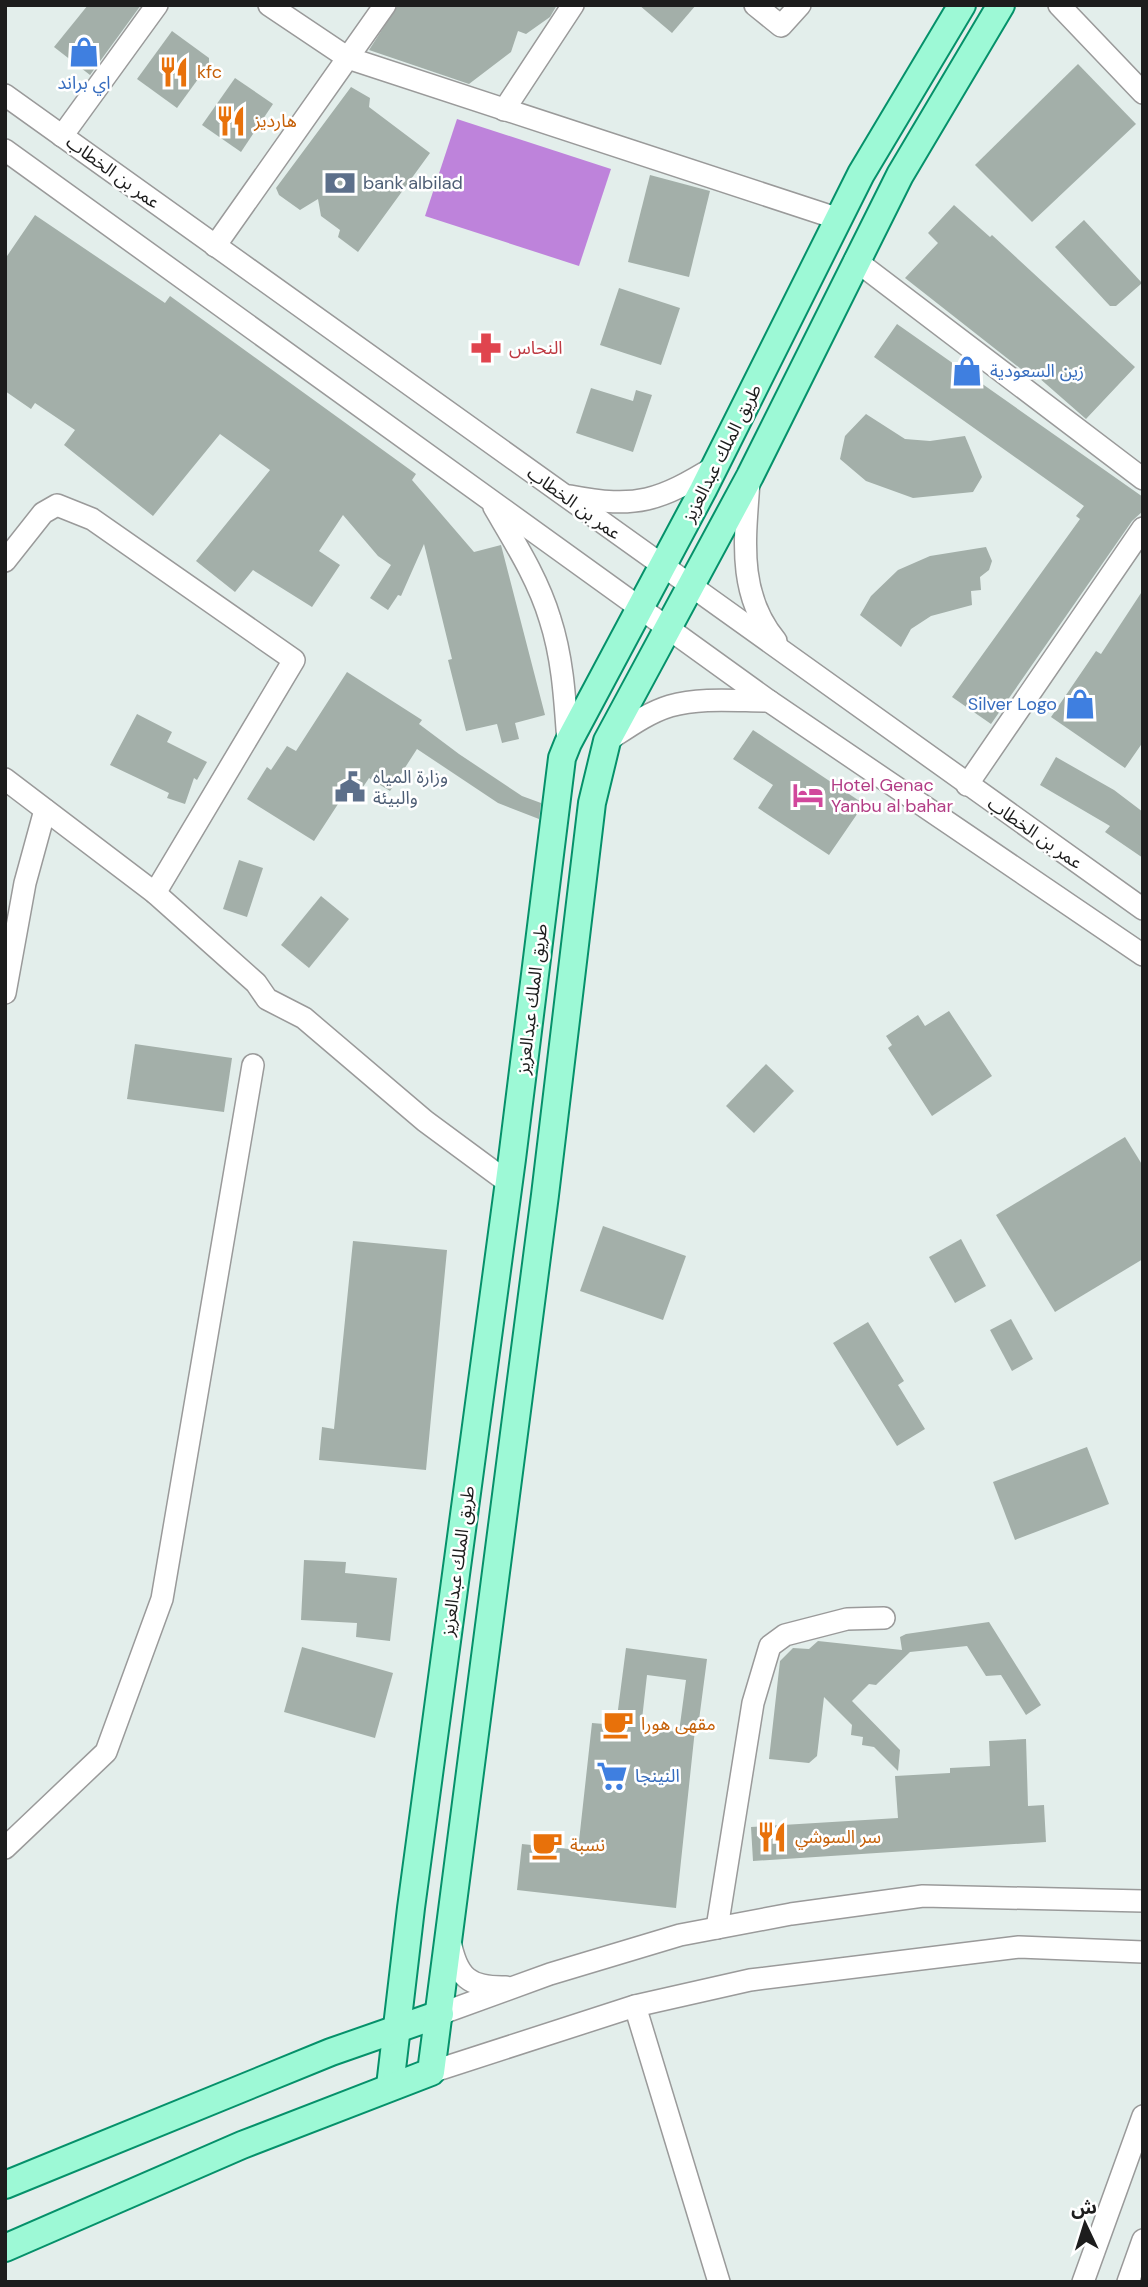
<svg xmlns="http://www.w3.org/2000/svg" width="1148" height="2287" viewBox="0 0 1148 2287" font-family="'DM Sans','Noto Sans Arabic',sans-serif">
<style>
.pitch{fill:#be83db}
.building{fill:#a3afa9;fill-rule:evenodd}
.lines{fill:none;stroke-linecap:round;stroke-linejoin:round}
.minor-casing{stroke:#9a9a9a;stroke-width:24}
.major-casing{stroke:#05916a;stroke-width:30}
.minor{stroke:#fff;stroke-width:21}
.major{stroke:#9df9d6;stroke-width:26}
.labels{text-anchor:middle;stroke-width:5;stroke-linejoin:round;paint-order:stroke}
.food-label{font-size:18px;fill:#c56008;stroke:#fff;text-anchor:start}
.shop-label{font-size:18px;fill:#366cbe;stroke:#fff;text-anchor:start}
.street-label{font-size:18px;fill:#1d1d1d;stroke:#fff}
.service-label{font-size:18px;fill:#4e5e75;stroke:#fff;text-anchor:start}
.health-label{font-size:18px;fill:#be3a42;stroke:#fff;text-anchor:start}
.hotel-label{font-size:18px;fill:#b23c85;stroke:#fff;text-anchor:start}
</style>
<rect width="100%" height="100%" fill="#e3eeeb"/>
<!-- pitch -->
<path class="pitch" d="M457 119 611 169 579 266 425 216Z"/>
<!-- building -->
<g class="building">
<path d="M88 5H141L90 75 54 47Z"/>
<path d="M398 5H557L550 17 526 34 518 31 511 52 469 84 369 50Z"/>
<path d="M639 5H696L672 33Z"/>
<path d="M172 31 209 58V64L177 108 137 79Z"/>
<path d="M1078 64 1136 124 1032 222 975 165Z"/>
<path d="M235 78 273 104 241 152 202 125Z"/>
<path d="M351 87 370 98 369 107 430 153 358 252 338 237 340 230 321 216 318 199 300 210 279 195 276 188Z"/>
<path d="M650 175 710 191 689 277 628 262Z"/>
<path d="M954 205 990 237 992 235 1135 367 1086 419 1038 377 1035 380 905 278 938 243 928 233Z"/>
<path d="M35 215 165 303 170 296 416 474 412 480 474 552 501 545 545 715 515 723 519 739 502 743 497 724 466 731 448 660 452 659 424 544 401 596 398 595 388 610 370 598 391 565 378 556 343 515 319 551 340 565 312 607 253 570 235 592 196 561 270 470 220 434 153 516 64 445 75 430 35 403 31 409 5 391V259Z"/>
<path d="M1084 220 1142 283 1116 306H1110L1055 247Z"/>
<path d="M619 288 680 308 661 365 600 345Z"/>
<path d="M897 324 1143 497V511L1132 521 991 724 952 697 1080 519 1076 516 1084 506 874 357Z"/>
<path d="M591 388 633 401 636 390 652 395 633 452 576 433Z"/>
<path d="M866 414 905 439 930 441 965 436 982 477 973 492 913 498 866 481 840 459 845 436Z"/>
<path d="M986 547 992 561 989 570 980 577 981 590 971 591 972 605 931 616 911 629 901 647 860 615 871 596 898 570 930 556Z"/>
<path d="M1143 590V742L1125 768 1051 717 1096 651 1101 654Z"/>
<path d="M347 672 422 720 419 724 459 754 522 796 541 803 539 819 498 803 417 749 390 791 369 778 361 790 351 784 314 841 247 799 267 767 271 770 287 746 296 751Z"/>
<path d="M137 714 172 732 167 742 207 762 197 780 194 778 185 804 167 798 169 793 110 765Z"/>
<path d="M753 730 864 804 829 855 758 808 773 785 733 759Z"/>
<path d="M1056 757 1114 790 1143 812V858L1105 832 1110 826 1040 785Z"/>
<path d="M239 860 263 868 247 917 223 909Z"/>
<path d="M321 896 349 919 309 968 281 945Z"/>
<path d="M949 1011 992 1076 932 1116 888 1048 892 1045 886 1036 918 1015 925 1026Z"/>
<path d="M135 1044 232 1058 224 1112 127 1099Z"/>
<path d="M766 1064 794 1091 754 1133 726 1106Z"/>
<path d="M1125 1137 1143 1166V1259L1055 1312 996 1215Z"/>
<path d="M603 1226 686 1256 663 1320 580 1291Z"/>
<path d="M961 1239 986 1286 955 1303 929 1257Z"/>
<path d="M353 1241 447 1250 426 1470 319 1460 322 1427 334 1429Z"/>
<path d="M1011 1319 1033 1359 1012 1371 990 1330Z"/>
<path d="M868 1322 904 1381 898 1385 925 1429 897 1446 833 1343Z"/>
<path d="M1087 1447 1109 1504 1015 1540 993 1482Z"/>
<path d="M304 1560 346 1562 345 1573 397 1578 390 1641 356 1637 357 1623 301 1620Z"/>
<path d="M989 1622 1041 1705 1026 1715 1001 1675 986 1676 967 1646 910 1652 876 1685 869 1684 852 1701 900 1750 898 1771 874 1747 862 1745 863 1737 851 1735 852 1725 824 1697 817 1756 809 1763 769 1759 780 1661 793 1648 809 1649 818 1641 902 1650 900 1637 906 1634Z"/>
<path d="M302 1647 393 1673 375 1738 284 1712Z"/>
<path d="M626 1648 707 1659 699 1720H696L676 1908 517 1890 522 1844 578 1850 592 1723 616 1725ZM647 1675 686 1680 679 1732 641 1728Z"/>
<path d="M1026 1739 1028 1806 1044 1805 1046 1842 753 1861 751 1827 898 1818 895 1776 950 1773V1768L990 1766 989 1741Z"/>
</g>
<g class="lines">
<!-- minor casing -->
<g class="minor-casing">
<g id="minor">
<path d="M269 5 348 58 839 219"/>
<path d="M755 5 781 26 800 5"/>
<path d="M1059 5 1143 93"/>
<path d="M5 95 1143 909"/>
<path d="M504 110 573 5"/>
<path d="M62 136 157 5"/>
<path d="M5 150 769 701 1143 955"/>
<path d="M215 246 385 5"/>
<path d="M855 260 1143 479"/>
<path d="M749 482C745 539 737 594 776 641"/>
<path d="M570 496C637 509 659 501 716 466"/>
<path d="M494 507C515 543 538 579 550 619 563 659 565 701 568 743"/>
<path d="M5 561 43 513 57 505 92 519 294 660 155 893"/>
<path d="M607 741C627 728 647 713 670 706 701 697 737 701 769 701"/>
<path d="M5 779 155 893 256 983 267 999 304 1018 425 1121 509 1183"/>
<path d="M967 785 1143 528"/>
<path d="M5 993 25 883 45 810"/>
<path d="M5 1848 106 1752 162 1599 253 1065"/>
<path d="M717 1928 753 1703 770 1646 785 1635 847 1619 884 1618"/>
<path d="M450 1941C457 1977 469 1988 506 1987"/>
<path d="M635 2006 719 2282"/>
<path d="M440 2014 550 1974 680 1935 791 1914 923 1896 1143 1901"/>
<path d="M431 2072 635 2006 750 1980 1019 1947 1143 1952"/>
<path d="M1083 2282 1143 2116"/>
<path d="M1128 2282 1143 2240"/>
</g>
</g>
<!-- major casing -->
<g class="major-casing">
<g id="major">
<path d="M390 2086 411 1908 512 1159 562 758 568 743 703 490 861 174 962 5"/>
<path d="M5 2185 331 2052 440 2014"/>
<path d="M5 2248 242 2145 431 2072 545 1195 592 803 607 741 750 476 900 175 1001 5"/>
</g>
</g>
<!-- minor -->
<use href="#minor" class="minor"/>
<!-- major -->
<use href="#major" class="major"/>
</g>
<!-- icons -->
<defs>
<g id="shop-bare" transform="scale(2.415)"><path d="M-5-2.5h2.3a2.7 3.5 0 0 1 5.4 0H5L5.5 6h-11ZM-1.5-2.5h3a1.5 2.3 0 0 0-3 0Z" fill="#3f7fe0" stroke="#fff" stroke-width="2.5" paint-order="stroke"/></g>
<g id="restaurant-bare" transform="scale(2.415)"><path d="M-5-6h1v4h1v-4h1v4h1v-4h1v5L-1.5 .5V6h-2V.5L-5-1ZM5-6V6H3V1.5H1.5Q1.5-4 5-6Z" fill="#e8710a" stroke="#fff" stroke-width="2.5" paint-order="stroke"/></g>
<g id="bank-bare" transform="scale(2.415)"><path d="M-6-4H6V4H-6ZM0-2.3a2.3 2.3 0 1 0 0 4.6a2.3 2.3 0 1 0 0-4.6Z" fill="#5c6f8a" stroke="#fff" stroke-width="2.5" paint-order="stroke"/></g>
<g id="pharmacy-bare" transform="scale(2.415)"><path d="M-2-6h4v4h4v4h-4v4h-4v-4h-4v-4h4Z" fill="#e0444e" stroke="#fff" stroke-width="2.5" paint-order="stroke"/></g>
<g id="civic-bare" transform="scale(2.415)"><path d="M-.6-6.5H3V-4.5H.6V-3L4-1V1h2V6H-6V1h2V-1L-.6-3ZM-1.2 2.5V6h2.4V2.5Z" fill="#5c6f8a" stroke="#fff" stroke-width="2.5" paint-order="stroke"/></g>
<g id="hotel-bare" transform="scale(2.415)"><path d="M-6-4.5h1.5V1H6V5H4.5V3h-9V5H-6ZM-4 0a1.8 1.8 0 1 1 3.6 0ZM.5 0V-2.5h3Q6-2.5 6 0Z" fill="#d1479c" stroke="#fff" stroke-width="2.5" paint-order="stroke"/></g>
<g id="cafe-bare" transform="scale(2.415)"><path d="M-5.5-4.5H6V0H3Q3 3.5 0 3.5H-2.5Q-5.5 3.5-5.5 0ZM3-3.2v2h1.7v-2ZM-6 4.5H4V6H-6Z" fill="#e8710a" stroke="#fff" stroke-width="2.5" paint-order="stroke"/></g>
<g id="supermarket-bare" transform="scale(2.415)"><path d="M-6-5.5h2.5l.6 2H6L4.5 2H-2.5L-4.4-4H-6ZM-1.5 3.2a1.3 1.3 0 1 0 .1 0ZM3 3.2a1.3 1.3 0 1 0 .1 0Z" fill="#3f7fe0" stroke="#fff" stroke-width="2.5" paint-order="stroke"/></g>
</defs>
<g fill-rule="evenodd">
<use href="#shop-bare" x="84" y="52"/>
<use href="#restaurant-bare" x="174" y="72"/>
<use href="#restaurant-bare" x="231" y="121"/>
<use href="#bank-bare" x="340" y="183"/>
<use href="#pharmacy-bare" x="486" y="348"/>
<use href="#shop-bare" x="967" y="371"/>
<use href="#shop-bare" x="1080" y="704"/>
<use href="#civic-bare" x="350" y="787"/>
<use href="#hotel-bare" x="808" y="795"/>
<use href="#cafe-bare" x="618" y="1724"/>
<use href="#supermarket-bare" x="612" y="1776"/>
<use href="#restaurant-bare" x="772" y="1837"/>
<use href="#cafe-bare" x="547" y="1845"/>
</g>
<g class="labels">
<!-- food labels -->
<g class="food-label">
<text x="197" y="78">kfc</text>
<text x="254" y="127">هارديز</text>
<text x="641" y="1730">مقهى هورا</text>
<text x="795" y="1843">سر السوشي</text>
<text x="570" y="1851">نسبة</text>
</g>
<!-- shop labels -->
<g class="shop-label">
<text x="84" y="89" text-anchor="middle">اي براند</text>
<text x="990" y="377">زين السعودية</text>
<text x="1057" y="710" text-anchor="end">Silver Logo</text>
<text x="635" y="1782">النينجا</text>
</g>
<!-- street labels -->
<g class="street-label">
<text transform="translate(113 172) rotate(36)" y="6">عمر بن الخطاب</text>
<text transform="translate(722 453) rotate(-63)" y="6">طريق الملك عبدالعزيز</text>
<text transform="translate(574 503) rotate(36)" y="6">عمر بن الخطاب</text>
<text transform="translate(1035 833) rotate(35)" y="6">عمر بن الخطاب</text>
<text transform="translate(532 999) rotate(-83)" y="6">طريق الملك عبدالعزيز</text>
<text transform="translate(458 1561) rotate(-82)" y="6">طريق الملك عبدالعزيز</text>
</g>
<!-- service labels -->
<g class="service-label">
<text x="363" y="189">bank albilad</text>
<text x="373" y="783">وزارة المياه<tspan x="373" dy="21">والبيئة</tspan></text>
</g>
<!-- health labels -->
<g class="health-label">
<text x="509" y="354">النحاس</text>
</g>
<!-- hotel labels -->
<g class="hotel-label">
<text x="831" y="791">Hotel Genac<tspan x="831" dy="21">Yanbu al bahar</tspan></text>
</g>
</g>
<!-- border -->
<rect width="1148" height="2287" fill="none" stroke="#1d1d1d" stroke-width="14"/>
<!-- north arrow -->
<g transform="translate(1085 2224) rotate(356)" stroke="#ffffff" stroke-width="5" paint-order="stroke">
<path d="M0-5L12 26L0 18L-12 26Z" fill="#1d1d1d"/>
<text y="-10" font-size="19" font-weight="bold" text-anchor="middle" fill="#1d1d1d">ش</text>
</g>
</svg>
